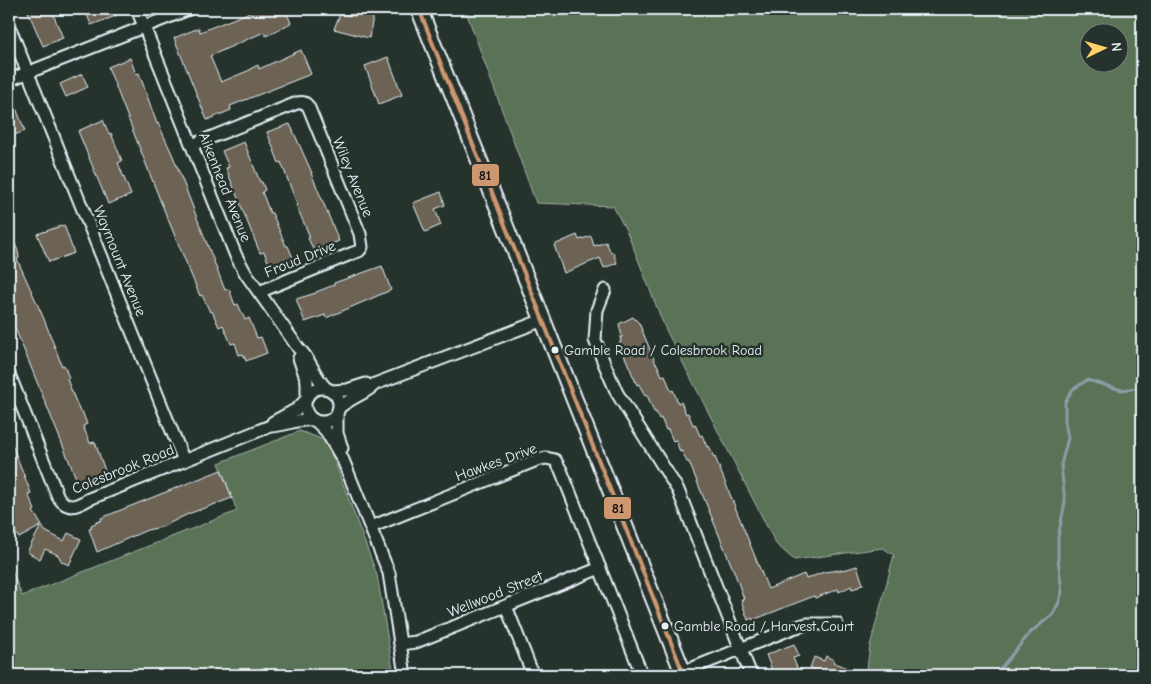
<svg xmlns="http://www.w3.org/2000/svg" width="1151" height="684" viewBox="0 0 1151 684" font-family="'Comic Neue',sans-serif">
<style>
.green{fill:#5a7257;stroke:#a1b2a8;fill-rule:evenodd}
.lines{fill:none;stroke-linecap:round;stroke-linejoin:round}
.stream{stroke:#8b9ea8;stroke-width:3}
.building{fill:#6c6355;stroke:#e8f1f8}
.street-casing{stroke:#e8f1f8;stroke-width:15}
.secondary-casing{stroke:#e8f1f8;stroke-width:19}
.street{stroke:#26332d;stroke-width:11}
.secondary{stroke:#26332d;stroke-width:15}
.bus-1-casing{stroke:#26332d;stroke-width:8}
.bus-1{stroke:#cd976f;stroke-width:4}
.bus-dot{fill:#e8f1f8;stroke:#26332d;stroke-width:2}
.labels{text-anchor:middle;stroke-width:5;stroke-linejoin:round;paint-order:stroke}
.bus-label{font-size:14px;fill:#e8f1f8;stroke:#26332d;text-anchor:start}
.street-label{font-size:15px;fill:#e8f1f8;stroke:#26332d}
.line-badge{stroke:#26332d;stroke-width:2}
.pale-badge-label{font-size:14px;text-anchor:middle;font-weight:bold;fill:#111}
</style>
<rect width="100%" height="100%" fill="#26332d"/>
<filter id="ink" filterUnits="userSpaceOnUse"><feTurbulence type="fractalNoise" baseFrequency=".02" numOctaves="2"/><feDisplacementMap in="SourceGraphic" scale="10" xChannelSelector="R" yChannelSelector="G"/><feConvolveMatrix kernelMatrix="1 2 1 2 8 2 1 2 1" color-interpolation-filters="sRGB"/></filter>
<g filter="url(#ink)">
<!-- green -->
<g class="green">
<path d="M465 9H1142V675H866L870 646 894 555 883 548 794 560 776 544 665 328 628 234 613 206 536 203ZM1118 32V62H1088V32Z"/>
<path d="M300 431 327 441 377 575 393 670 381 675H9V563L22 596 237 511 219 463Z"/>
</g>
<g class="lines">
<!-- stream -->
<path class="stream" d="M995 675 1030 633 1053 614 1059 602 1062 592 1058 558V537L1065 502 1061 465 1068 438 1065 422V402L1072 390 1087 380 1122 390 1142 387"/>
</g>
<!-- building -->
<g class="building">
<path d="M27 9H51L63 38 43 46Z"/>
<path d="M85 9H113L116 16 91 25Z"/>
<path d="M258 9H285L291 23 266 36 264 32 210 56 221 82 250 70V69L258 65 259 69 301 50 311 74 230 106 231 110 207 120 174 38 199 28 200 32Z"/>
<path d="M357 13 373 17 369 38 334 29 340 14 355 16Z"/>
<path d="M388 57 402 95 379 104 365 66Z"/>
<path d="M130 58 136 74 139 73 157 124 158 123 173 156 225 290 229 289 235 305 238 304 245 320 249 318 257 338 261 337 267 353 246 361 243 354 239 355 235 343 231 344 223 325 219 327 212 311 210 312 202 295 200 296 160 200 108 67Z"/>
<path d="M82 74 88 87 66 97 60 84Z"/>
<path d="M9 90 25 131 9 137Z"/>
<path d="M103 120 109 134 111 133 122 161 118 163 131 195 108 204 78 131Z"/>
<path d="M290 124 312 173H311L339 241 314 251 308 238 310 237 296 205 297 204 281 162 279 163 267 132Z"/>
<path d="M244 142 260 182H262L265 190 262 192 270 213H272L286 246H288L294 260 271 269 264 252 260 253 247 221 226 168 229 167 222 151Z"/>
<path d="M441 192 445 205 435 209 441 225 425 232 413 203Z"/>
<path d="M64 225 74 253 49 262 37 234Z"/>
<path d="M9 229 18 251 19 258 17 259 44 319 62 366 64 365 69 378 67 379 74 397 80 412 82 411 87 424 83 426 90 443 95 442 105 471 78 483 9 313Z"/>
<path d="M577 235 579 240 591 236 594 246 606 242 611 253 613 252 617 263 604 268 600 258 564 273 554 245Z"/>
<path d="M382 266 391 290 326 318 325 315 305 322 296 299 316 293V292L334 285V283Z"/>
<path d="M633 317 639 323 656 364H657L662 376 665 375 671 391 673 390 678 403 681 402 686 414 688 413 693 425 695 424 700 436 702 435 707 447 709 446 714 458 715 457 768 589 804 574 806 579 824 572 847 569 857 566 863 584 859 585V587L852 589 851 586 839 592 838 589 815 598 814 596 753 620 752 618 748 620 741 600 744 599 735 574 689 462H687L682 451 680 452 676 440 673 441 668 429 666 430 661 418 659 419 656 412H654L647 395 645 396 639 384 637 385 619 343 621 342 620 337H622L619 324Z"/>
<path d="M9 437 31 493 28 494 35 510 33 511 45 531 64 541 68 533 81 539 69 565 62 562 58 555 45 549 40 559 27 552 41 526 19 538 9 521Z"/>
<path d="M221 470 232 498 188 514 162 527 147 530 97 552 89 529 92 528 91 525 102 520 101 518Z"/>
<path d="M794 644 799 656 793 658 800 675H774L766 655Z"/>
<path d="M826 656 834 660 833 662 845 667 841 675H817L818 671 810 668 814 657 824 661Z"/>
</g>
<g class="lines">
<!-- street casing -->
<g class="street-casing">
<g id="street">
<path d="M137 9 236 256 246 274 299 349C311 359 314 377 326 388"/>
<path d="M9 26 184 461"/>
<path d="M9 80 189 9"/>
<path d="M192 145 297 103C303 102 306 102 309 108L360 234 362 247 359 251 353 253 259 292"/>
<path d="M605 290 597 310 595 340 604 363 617 393 678 490 751 675"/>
<path d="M299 358 307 381V396"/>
<path d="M9 374 58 497C68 511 77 506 89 499L270 426C285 426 298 418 313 420"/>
<circle cx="322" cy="405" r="17"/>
<path d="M333 391 347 390 366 384"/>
<path d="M339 408C350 398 367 393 375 384L543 320"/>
<path d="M337 415V433L342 448"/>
<path d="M273 422 297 409 305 401"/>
<path d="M317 422 326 431 343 460 389 573 405 675"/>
<path d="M371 527 537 460 546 458 555 460 561 470 642 675"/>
<path d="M506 606 533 675"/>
<path d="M400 644 416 642 600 568"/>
<path d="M683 672 793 628 807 624H837"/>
</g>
</g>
<!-- secondary casing -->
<g class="secondary-casing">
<path id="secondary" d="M419 9 684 675"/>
</g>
<!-- street -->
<use href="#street" class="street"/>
<!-- secondary -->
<use href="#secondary" class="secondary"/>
<!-- bus-1 casing -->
<g class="bus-1-casing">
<path id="bus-1" d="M419 9 684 675"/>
</g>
<!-- bus-1 -->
<use href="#bus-1" class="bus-1"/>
</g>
</g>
<!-- markers -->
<g class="bus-dot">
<circle cx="555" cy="350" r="4.5"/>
<circle cx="665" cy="626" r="4.5"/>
</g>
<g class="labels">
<!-- bus labels -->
<g class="bus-label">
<text x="564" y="355">Gamble Road / Colesbrook Road</text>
<text x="674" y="631">Gamble Road / Harvest Court</text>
</g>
<!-- street labels -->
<g class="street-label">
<text transform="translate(353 177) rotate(68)" y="5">Wiley Avenue</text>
<text transform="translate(225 187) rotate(68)" y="5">Aikenhead Avenue</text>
<text transform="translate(300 259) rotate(-22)" y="5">Froud Drive</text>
<text transform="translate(120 261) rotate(68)" y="5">Waymount Avenue</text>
<text transform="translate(496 462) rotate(-20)" y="5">Hawkes Drive</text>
<text transform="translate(123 469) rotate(-22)" y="5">Colesbrook Road</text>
<text transform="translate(495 594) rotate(-22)" y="5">Wellwood Street</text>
</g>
</g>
<g class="line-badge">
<rect x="471" y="163" width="29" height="24" rx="5" fill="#cd976f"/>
<rect x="603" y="496" width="29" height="24" rx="5" fill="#cd976f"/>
</g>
<g class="pale-badge-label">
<text x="485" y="180">81</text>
<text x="618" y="513">81</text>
</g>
<!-- margin -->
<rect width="1151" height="684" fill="none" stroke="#26332d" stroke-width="30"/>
<rect x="15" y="15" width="1121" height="654" fill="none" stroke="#e8f1f8" stroke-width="2" filter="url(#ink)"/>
<!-- north arrow -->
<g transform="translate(1104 48) rotate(85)"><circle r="24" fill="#26332d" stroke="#747f7e"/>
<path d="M0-4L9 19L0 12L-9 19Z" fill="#ffd166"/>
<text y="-8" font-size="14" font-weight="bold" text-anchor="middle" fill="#e8f1f8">N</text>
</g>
</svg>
